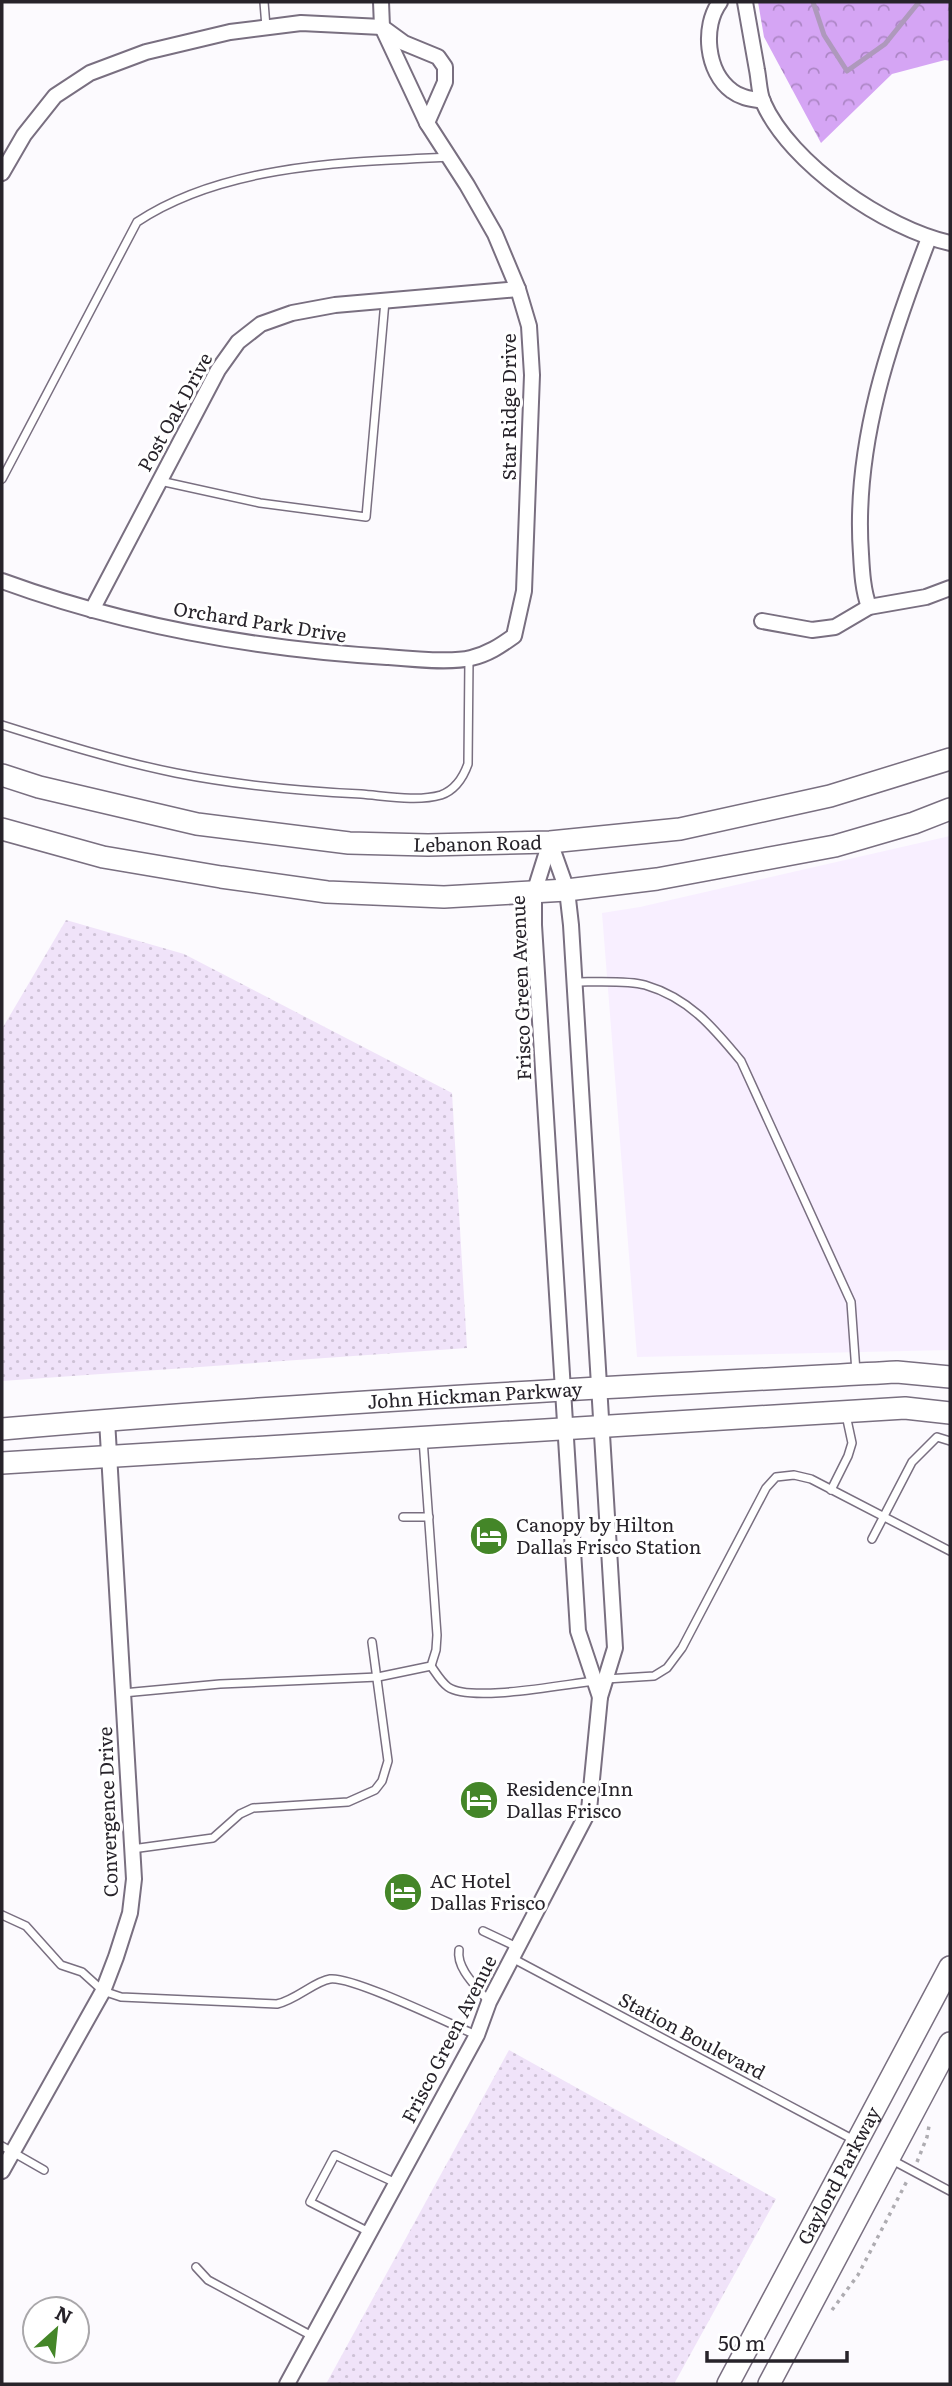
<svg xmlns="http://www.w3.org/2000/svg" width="952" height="2386" viewBox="0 0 952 2386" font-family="Literata,serif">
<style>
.built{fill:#f8efff}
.grass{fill:url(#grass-dots)}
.forest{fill:url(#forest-crowns)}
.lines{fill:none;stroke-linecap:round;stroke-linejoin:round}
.stream{stroke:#ae99bc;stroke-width:5}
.lane-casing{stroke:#796f80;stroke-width:10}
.street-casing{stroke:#796f80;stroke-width:18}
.secondary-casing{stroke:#796f80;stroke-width:24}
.path{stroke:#aeacb1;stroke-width:3.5;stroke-dasharray:3.5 5;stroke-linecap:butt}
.lane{stroke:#fff;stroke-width:7}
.street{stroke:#fff;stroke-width:14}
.secondary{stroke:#fff;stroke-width:21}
.labels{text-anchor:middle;stroke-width:6;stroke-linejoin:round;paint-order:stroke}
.street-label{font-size:19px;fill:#27232a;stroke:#fff}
.poi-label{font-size:19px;fill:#27232a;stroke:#fff;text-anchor:start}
</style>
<defs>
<pattern id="grass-dots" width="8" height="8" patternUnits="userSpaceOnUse" patternTransform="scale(1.75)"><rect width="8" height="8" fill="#f0e3f9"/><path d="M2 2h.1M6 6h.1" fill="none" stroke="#cec2d6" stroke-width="1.8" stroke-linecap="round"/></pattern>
<pattern id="forest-crowns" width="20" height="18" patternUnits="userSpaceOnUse" patternTransform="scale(1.75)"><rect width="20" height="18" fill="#d5a5f4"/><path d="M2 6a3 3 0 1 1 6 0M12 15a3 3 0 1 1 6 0" fill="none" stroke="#ad86c6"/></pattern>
</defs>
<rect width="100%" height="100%" fill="#fcfafe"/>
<!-- built -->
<path class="built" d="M950 836V1350L637 1357 602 913 640 907Z"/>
<!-- grass -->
<g class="grass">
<path d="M66 920 184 954 452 1093 467 1348 2 1381V1029Z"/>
<path d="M509 2050 776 2199 674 2384H326Z"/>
</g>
<!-- forest -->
<path class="forest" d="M758 2H950V61L945 60 892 74 821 143 764 37Z"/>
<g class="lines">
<!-- stream -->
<path class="stream" d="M813 2 824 35 847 71 885 44 919 2"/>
<!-- lane casing -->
<g class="lane-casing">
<g id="lane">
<path d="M264 2 266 27"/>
<path d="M2 479 137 222C224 164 347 162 449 157"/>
<path d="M160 481 260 503 366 517 385 301"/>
<path d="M2 725C59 743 117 761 176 773 237 785 299 791 361 794 386 796 417 802 441 795 455 790 463 778 468 764L469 659"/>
<path d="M575 982C593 982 628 980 645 985 689 998 713 1027 741 1061L851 1302 856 1372"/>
<path d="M831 1490 848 1456 852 1443 846 1415"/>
<path d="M403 1517H429"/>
<path d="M872 1539 912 1462 937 1437 950 1441"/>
<path d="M431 1666C436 1673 441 1682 448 1687 471 1703 565 1684 595 1681"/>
<path d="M606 1679 654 1676 667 1668 682 1648 766 1488 776 1477 794 1475 811 1479 950 1551"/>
<path d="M123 1693 220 1684 378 1677 431 1666 436 1650 437 1635 423 1439"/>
<path d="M132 1849 213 1838 240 1814 253 1808 348 1802 375 1790 382 1781 388 1761 372 1642"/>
<path d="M2 1915 26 1926 61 1965 82 1972 103 1991 121 1997 277 2004C296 2000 315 1981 330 1979 352 1976 450 2024 476 2035"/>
<path d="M483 1931 517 1947"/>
<path d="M459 1950C456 1969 478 1988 489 2002"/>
<path d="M512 1958 854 2140"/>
<path d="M2 2146 44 2170"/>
<path d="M892 2160 950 2191"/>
<path d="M369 2232 310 2202 335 2155 396 2183"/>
<path d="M196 2267 208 2280 312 2336"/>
</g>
</g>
<!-- street casing -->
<g class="street-casing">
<g id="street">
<path d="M720 2C702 26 706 72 732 91 741 98 752 99 763 101"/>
<path d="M745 2C749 25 753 47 757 70 759 80 759 93 763 102 790 164 886 229 950 243"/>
<path d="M2 173 24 135 55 96 90 73 146 52 230 32 301 23 382 27 404 43 438 57 445 67V82L427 123"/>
<path d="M2 581C125 626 256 649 387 657 409 659 451 663 471 658 488 654 500 646 514 636L524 591 532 375 529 326 518 289 495 234 467 185 427 123 382 27 381 2"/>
<path d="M869 607C863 590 862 573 861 554 853 445 890 339 929 238"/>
<path d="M92 610 218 370 238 342 261 324 292 313 335 305 518 289"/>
<path d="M762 621 812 630 835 627 869 607 926 597 950 588"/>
<path d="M550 842 534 893V925L578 1631 600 1697"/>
<path d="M2 2171 103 1991 116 1957 130 1913 134 1879 107 1420"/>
<path d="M287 2384 477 2035 489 2002 589 1810 600 1697 615 1648 571 925 567 890 550 842"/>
</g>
</g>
<!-- secondary casing -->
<g class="secondary-casing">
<g id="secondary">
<path id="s1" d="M2 775 39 787 197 824 349 843 428 845 550 842 680 829 830 796 950 759"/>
<path d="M2 829 103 857 221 877 327 892 444 897 567 890 657 879 835 846 914 823 950 809"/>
<path id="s2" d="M2 1429C300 1403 598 1388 897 1372L950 1377"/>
<path d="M2 1463 905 1408 950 1413"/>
<path id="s3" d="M728 2384 950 1967"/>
<path d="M769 2384 950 2043"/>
</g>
</g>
<!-- path -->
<g class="path">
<path d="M917 2162 927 2137 929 2126"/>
<path d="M832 2310 858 2275 907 2181"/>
</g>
<!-- lane -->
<use href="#lane" class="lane"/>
<!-- street -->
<use href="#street" class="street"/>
<!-- secondary -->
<use href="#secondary" class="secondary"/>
</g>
<!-- icons -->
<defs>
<g id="hotel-disc" transform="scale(2.0125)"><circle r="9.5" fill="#448628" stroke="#fff"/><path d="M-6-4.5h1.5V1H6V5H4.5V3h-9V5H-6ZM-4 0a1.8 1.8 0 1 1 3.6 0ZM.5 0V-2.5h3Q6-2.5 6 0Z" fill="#fff"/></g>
</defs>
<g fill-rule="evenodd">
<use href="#hotel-disc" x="489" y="1536"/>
<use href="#hotel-disc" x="479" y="1800"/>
<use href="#hotel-disc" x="403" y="1892"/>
</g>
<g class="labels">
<!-- street labels -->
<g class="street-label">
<text transform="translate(509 407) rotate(-90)" y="7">Star Ridge Drive</text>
<text transform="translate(175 412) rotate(-61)" y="7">Post Oak Drive</text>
<text transform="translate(260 622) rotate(9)" y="7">Orchard Park Drive</text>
<text dy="7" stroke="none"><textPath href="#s1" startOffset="483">Lebanon Road</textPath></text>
<text transform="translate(521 988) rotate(-92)" y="7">Frisco Green Avenue</text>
<text dy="7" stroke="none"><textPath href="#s2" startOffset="474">John Hickman Parkway</textPath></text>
<text transform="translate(108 1812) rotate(-92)" y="7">Convergence Drive</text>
<text transform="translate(692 2036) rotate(28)" y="7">Station Boulevard</text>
<text transform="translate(449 2039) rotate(-63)" y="7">Frisco Green Avenue</text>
<text dy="7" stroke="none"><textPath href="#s3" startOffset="236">Gaylord Parkway</textPath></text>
</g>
<!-- poi labels -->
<g class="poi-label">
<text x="516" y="1532">Canopy by Hilton<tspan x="516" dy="22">Dallas Frisco Station</tspan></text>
<text x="506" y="1796">Residence Inn<tspan x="506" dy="22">Dallas Frisco</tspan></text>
<text x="430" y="1888">AC Hotel<tspan x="430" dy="22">Dallas Frisco</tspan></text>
</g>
</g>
<!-- border -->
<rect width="952" height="2386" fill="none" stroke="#27232a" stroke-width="7"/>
<!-- north arrow -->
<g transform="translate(56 2330) rotate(27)"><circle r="33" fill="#ffffff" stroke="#a9a7aa" stroke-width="2"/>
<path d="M0-5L12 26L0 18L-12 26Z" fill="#448628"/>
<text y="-10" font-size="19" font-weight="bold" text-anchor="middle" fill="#27232a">N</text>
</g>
<!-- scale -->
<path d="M707 2351v10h140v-10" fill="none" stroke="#27232a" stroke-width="3.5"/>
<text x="718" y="2351" font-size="21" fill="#27232a" stroke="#ffffff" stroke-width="5" paint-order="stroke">50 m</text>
</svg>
